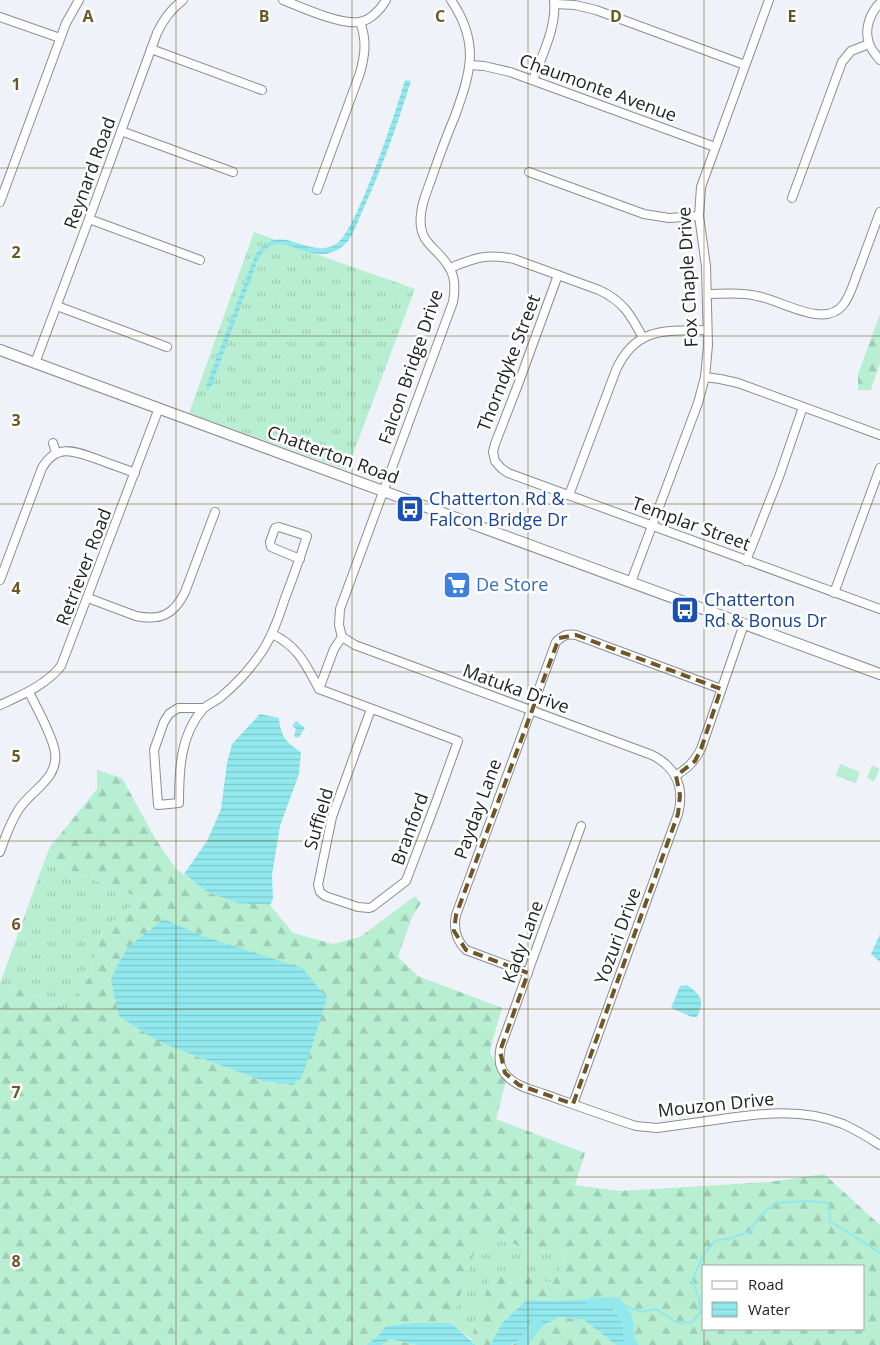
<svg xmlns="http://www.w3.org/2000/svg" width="880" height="1345" viewBox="0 0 880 1345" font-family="'Open Sans',sans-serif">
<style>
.grass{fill:url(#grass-tufts)}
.forest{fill:url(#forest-firs);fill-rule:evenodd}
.water{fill:url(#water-rules)}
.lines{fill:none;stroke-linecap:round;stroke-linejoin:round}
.stream{stroke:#91e9ed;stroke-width:2}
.river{stroke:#91e9ed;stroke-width:11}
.minor-casing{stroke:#8a8e93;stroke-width:10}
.major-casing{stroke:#8a8e93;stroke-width:12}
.minor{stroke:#fff;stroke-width:8}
.major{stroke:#fff;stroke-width:10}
.marked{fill:none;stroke:#6f5627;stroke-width:4;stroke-dasharray:10 6;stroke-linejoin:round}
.grid{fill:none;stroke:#6f5627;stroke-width:1;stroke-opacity:0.55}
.labels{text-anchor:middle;stroke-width:5;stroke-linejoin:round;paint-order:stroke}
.street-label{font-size:18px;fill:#212325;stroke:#fff}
.transit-label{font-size:18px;fill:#164399;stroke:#fff;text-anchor:start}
.shop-label{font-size:18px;fill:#366cbe;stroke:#fff;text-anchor:start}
.grid-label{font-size:16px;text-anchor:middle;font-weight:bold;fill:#6f5627;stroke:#fff;stroke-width:5;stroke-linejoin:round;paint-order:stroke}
</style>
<defs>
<pattern id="grass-tufts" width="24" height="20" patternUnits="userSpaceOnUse" patternTransform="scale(1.25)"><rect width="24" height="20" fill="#b8eed2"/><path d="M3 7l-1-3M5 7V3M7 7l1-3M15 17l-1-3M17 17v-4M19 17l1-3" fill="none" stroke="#9eccb4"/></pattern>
<pattern id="forest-firs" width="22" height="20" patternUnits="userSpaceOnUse" patternTransform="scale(1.25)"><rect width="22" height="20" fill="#b8eed2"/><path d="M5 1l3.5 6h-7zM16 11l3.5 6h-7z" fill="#9eccb4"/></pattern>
<pattern id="water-rules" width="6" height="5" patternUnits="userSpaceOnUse" patternTransform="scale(1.25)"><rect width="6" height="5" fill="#91e9ed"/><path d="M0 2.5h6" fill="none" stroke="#7dc8cb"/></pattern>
</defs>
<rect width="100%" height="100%" fill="#eff3f9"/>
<!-- grass -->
<g class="grass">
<path d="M254 232 415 289 347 470 189 413Z"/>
<path d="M840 764 860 772 856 783 836 776Z"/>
<path d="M872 765 878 768 879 770 875 780 873 781 867 778Z"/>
<path d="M45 859 81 875 141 898 103 930 89 978 81 987 67 1010 1 981Z"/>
<path d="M502 1236 524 1250 567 1253 562 1266 553 1283 493 1271 471 1339 451 1323 478 1240Z"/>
</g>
<!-- forest -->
<g class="forest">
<path d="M880 314V362L871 390H858V374Z"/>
<path d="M97 770 122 778 155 838 175 868 206 891 236 903 270 905 293 933 333 944 360 937 415 896 421 903 412 917 398 957 418 976 502 1008 492 1042 490 1053 506 1081 496 1119 585 1153 575 1185 619 1191 769 1182 824 1174 880 1225V1345H639L619 1316 561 1301 527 1300 502 1323 490 1345H476L471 1339 493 1270 553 1283 562 1266 567 1253 524 1250 502 1236 478 1241 451 1323H411L386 1326 377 1337 366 1345H0V983L1 981 67 1010 81 987 89 978 103 930 141 898 81 875 45 859 50 847 97 789ZM164 919 203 936 293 1085 263 1081 159 1042ZM704 1266H864V1329H704Z"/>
<path d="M559 1317 584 1320 616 1345H512Z"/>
<path d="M390 1339 417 1345H382Z"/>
</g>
<!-- water -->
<g class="water">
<path d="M405 80 411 81C397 126 381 171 361 214 356 226 352 239 342 247 336 251 328 255 320 254 297 254 273 227 257 262L211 387 208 390 206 386 255 255C281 218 307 261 336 244 357 232 397 108 405 80Z"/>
<path d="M260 714 279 718C281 737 285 741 301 752L299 774 280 826 272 875 273 899 270 905 236 903 206 891 184 874 207 841 221 809 227 763 232 744Z"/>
<path d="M296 721 305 728 299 737 298 738 294 736 296 729 292 726Z"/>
<path d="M164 919 203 936 302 968 327 998 302 1077 293 1085 263 1081 159 1042 119 1016 111 980 117 966 128 947Z"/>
<path d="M880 934V962L871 954Z"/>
<path d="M687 985C701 995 705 1001 697 1017H692L671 1008 680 986Z"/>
<path d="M602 1298 619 1316 639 1345H616L584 1320 559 1317 511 1345H490L502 1323 527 1300 561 1301Z"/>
<path d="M411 1323H451L476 1345H417L390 1339 382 1345H366L377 1337 386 1326Z"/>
</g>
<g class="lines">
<!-- stream -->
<path class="stream" d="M617 1303 641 1312 656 1309 678 1323 692 1322 700 1313 699 1298 692 1280 704 1254 715 1241 731 1238 749 1232 759 1217 775 1203 806 1201 829 1203 830 1221 880 1253"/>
<!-- river -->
<g class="river">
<path d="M592 1303H617L627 1318 630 1343 632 1345"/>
<path d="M522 1345 536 1324"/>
</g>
<!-- minor casing -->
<g class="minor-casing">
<g id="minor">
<path d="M283 0C301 7 340 25 359 22 370 21 381 9 386 0"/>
<path d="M880 3C870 13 864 29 869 43 871 50 876 55 880 60"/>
<path d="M555 4 575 5 596 10 745 65"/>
<path d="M0 17 60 38"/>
<path d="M151 49 262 90"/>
<path d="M470 65 484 66 510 72 715 147"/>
<path d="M533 80C542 55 557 27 554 0"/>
<path d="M121 131 233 172"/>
<path d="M529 172 644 214 669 218 699 216"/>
<path d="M317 190 360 73C365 55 367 40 360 22"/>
<path d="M792 198 842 62 851 51 869 44"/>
<path d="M0 202 66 23 79 0"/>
<path d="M89 219 200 260"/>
<path d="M450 268C474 258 488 253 514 259L599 290C623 301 631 315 643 338"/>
<path d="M558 275 519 382 495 444 493 452 495 461 501 468 508 473 880 609"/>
<path d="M707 294C723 294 741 292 757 296 781 300 824 329 843 305 851 295 854 281 859 269 866 250 873 231 880 212"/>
<path d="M57 306 167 347"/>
<path d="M35 363 89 219 157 33C163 20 171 9 183 0"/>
<path d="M705 377 720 379 738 383 880 435"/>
<path d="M53 443 56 453"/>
<path d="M569 495 616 370C636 326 666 331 707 330"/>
<path d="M746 561 779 477 803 407"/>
<path d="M0 580 42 468C56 443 75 451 97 459 110 464 122 468 135 473"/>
<path d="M631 582 698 403 705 377 708 345 706 266 699 216 701 187 769 0"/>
<path d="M834 593 880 468"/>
<path d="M88 598 136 616C160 621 174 615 185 592L215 512"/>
<path d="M272 634C298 646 306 665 319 689L458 741 436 802 406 881 372 907 369 908 358 907 325 896 320 892 318 885 332 817 371 709"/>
<path d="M342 637 355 645 652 755C676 767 685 788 678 814L573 1104"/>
<path d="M342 637 339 625 340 609 453 302C455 291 456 279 450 269 439 247 417 245 421 214 422 200 429 187 433 174 440 154 447 135 455 116 471 71 480 43 451 0"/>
<path d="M319 689 334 649 342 637"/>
<path d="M0 705C22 695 46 685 61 666L159 408"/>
<path d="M204 708H178L169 714 164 722 154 750 158 805 179 803C179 771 180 735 203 709 208 704 217 701 222 696 236 684 250 669 261 653 272 637 278 620 284 601 292 580 300 558 307 536L279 527 275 528 270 542 271 547 300 559"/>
<path d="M675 776C688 768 694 762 701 749L744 624"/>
<path d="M581 826 501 1046C498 1058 499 1070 509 1078 518 1087 533 1090 544 1094 575 1105 605 1116 636 1126L657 1128C679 1125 700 1122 722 1119 763 1113 803 1108 843 1124 856 1130 868 1137 880 1145"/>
<path d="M0 852C5 837 10 823 19 809 31 790 59 779 55 752 52 734 37 709 29 692"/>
<path d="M528 973 466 950C456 940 453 929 456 915L556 642C562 636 567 633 576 635L721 689"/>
</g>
</g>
<!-- major casing -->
<g class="major-casing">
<path id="major" d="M0 350 880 674"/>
</g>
<!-- minor -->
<use href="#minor" class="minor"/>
<!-- major -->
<use href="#major" class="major"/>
</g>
<!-- marked area -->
<path class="marked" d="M576 635 721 689 701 749 695 761 676 776 680 795 678 814 573 1104 519 1085 505 1073 500 1051 528 973 466 950 454 931 456 915 559 638Z"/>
<!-- grid -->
<path class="grid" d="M176 0V1345M352 0V1345M528 0V1345M704 0V1266M0 168H880M0 336H880M0 504H880M0 672H880M0 841H880M0 1009H880M0 1177H880M704 1329V1345"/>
<!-- icons -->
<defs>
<g id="bus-square" transform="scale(1.4375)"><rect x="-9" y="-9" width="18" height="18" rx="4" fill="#1a4fb4" stroke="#fff"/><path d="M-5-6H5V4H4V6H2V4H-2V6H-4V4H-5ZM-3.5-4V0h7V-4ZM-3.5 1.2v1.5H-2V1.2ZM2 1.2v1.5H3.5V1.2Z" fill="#fff"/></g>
<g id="supermarket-square" transform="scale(1.4375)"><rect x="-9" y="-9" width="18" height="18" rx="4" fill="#3f7fe0" stroke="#fff"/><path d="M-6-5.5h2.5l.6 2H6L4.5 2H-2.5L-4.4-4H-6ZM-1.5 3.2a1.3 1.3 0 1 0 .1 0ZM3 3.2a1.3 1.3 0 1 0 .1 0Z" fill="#fff"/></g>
</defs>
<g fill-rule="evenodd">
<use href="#bus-square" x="410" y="509"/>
<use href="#supermarket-square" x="457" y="585"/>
<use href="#bus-square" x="685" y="610"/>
</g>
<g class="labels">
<!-- street labels -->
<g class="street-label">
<text transform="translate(598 88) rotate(20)" y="6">Chaumonte Avenue</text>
<text transform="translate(90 173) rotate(-70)" y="6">Reynard Road</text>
<text transform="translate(688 277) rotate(-93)" y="6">Fox Chaple Drive</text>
<text transform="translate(509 363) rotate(-69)" y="6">Thorndyke Street</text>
<text transform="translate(411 367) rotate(-71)" y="6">Falcon Bridge Drive</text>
<text transform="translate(333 455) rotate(20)" y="6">Chatterton Road</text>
<text transform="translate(691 524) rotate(20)" y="6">Templar Street</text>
<text transform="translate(84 567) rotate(-69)" y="6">Retriever Road</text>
<text transform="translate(516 689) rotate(20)" y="6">Matuka Drive</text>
<text transform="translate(478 809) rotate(-70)" y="6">Payday Lane</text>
<text transform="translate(319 819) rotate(-74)" y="6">Suffield</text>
<text transform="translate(410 829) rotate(-70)" y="6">Branford</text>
<text transform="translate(618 936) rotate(-70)" y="6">Yozuri Drive</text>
<text transform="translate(523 942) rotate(-70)" y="6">Kady Lane</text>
<text transform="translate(716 1105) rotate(-6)" y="6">Mouzon Drive</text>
</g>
<!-- transit labels -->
<g class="transit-label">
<text x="429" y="505">Chatterton Rd &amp;<tspan x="429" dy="21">Falcon Bridge Dr</tspan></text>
<text x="704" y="606">Chatterton<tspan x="704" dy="21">Rd &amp; Bonus Dr</tspan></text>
</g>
<!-- shop labels -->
<g class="shop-label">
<text x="476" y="591">De Store</text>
</g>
</g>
<g class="grid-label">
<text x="88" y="22">A</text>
<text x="264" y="22">B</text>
<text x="440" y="22">C</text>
<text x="616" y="22">D</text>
<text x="792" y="22">E</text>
<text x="16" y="90">1</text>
<text x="16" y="258">2</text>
<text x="16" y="426">3</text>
<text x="16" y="594">4</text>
<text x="16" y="762">5</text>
<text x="16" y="930">6</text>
<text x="16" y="1098">7</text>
<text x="16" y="1267">8</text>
</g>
<!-- legend -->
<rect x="702" y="1265" width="162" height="65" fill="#ffffff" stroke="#a6a7a8"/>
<rect x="712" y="1281" width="25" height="8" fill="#ffffff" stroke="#a6a7a8"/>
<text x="748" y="1290" font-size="15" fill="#212325">Road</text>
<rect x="712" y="1302" width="25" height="15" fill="url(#water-rules)" stroke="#a6a7a8"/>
<text x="748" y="1315" font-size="15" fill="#212325">Water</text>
</svg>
